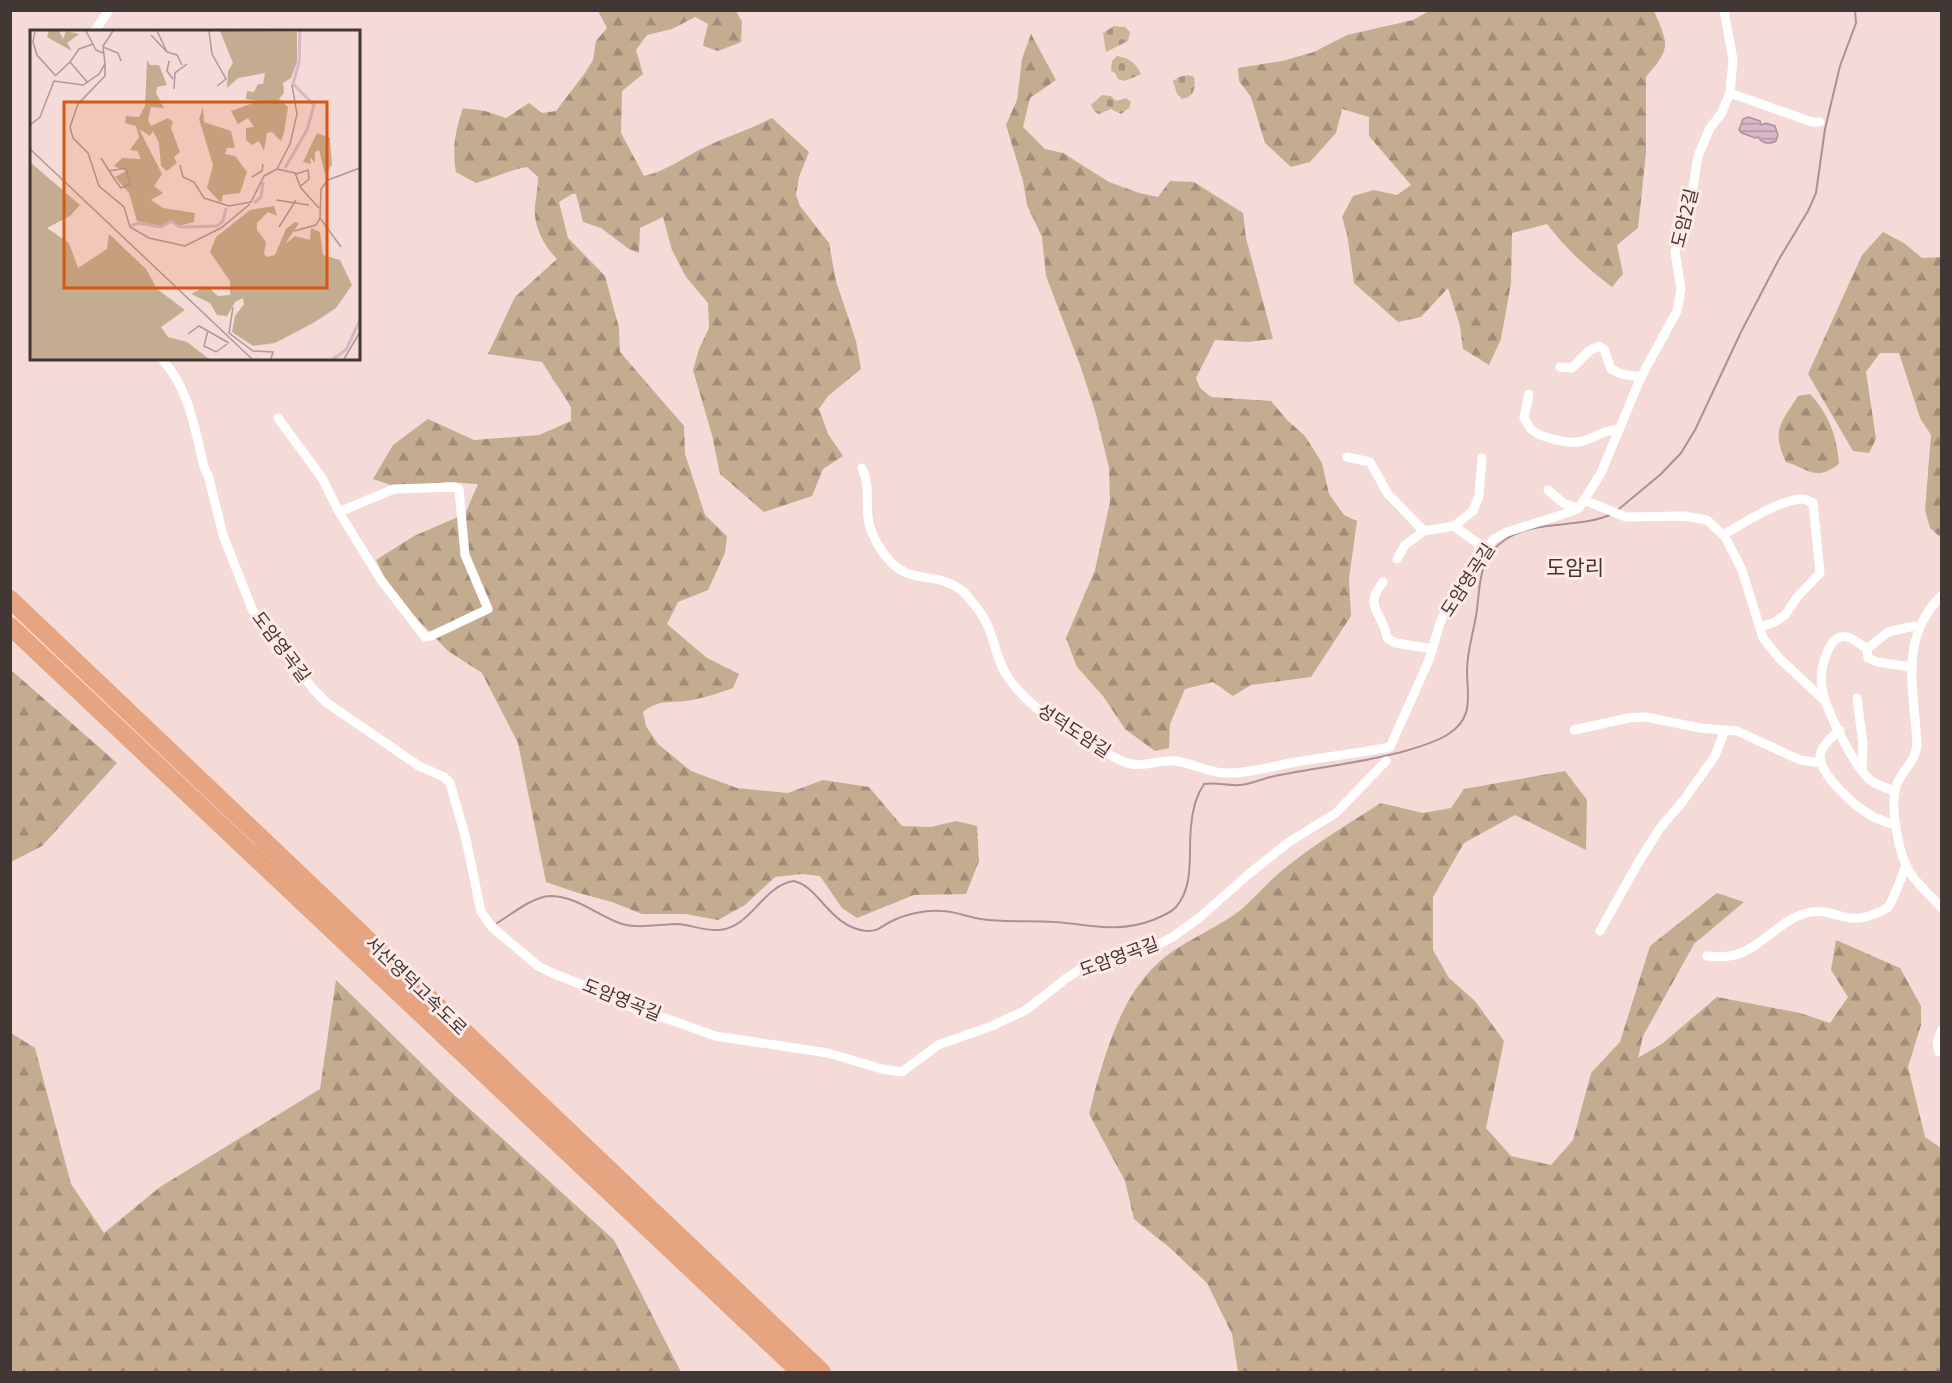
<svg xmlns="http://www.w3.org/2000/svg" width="1952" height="1383" viewBox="0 0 1952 1383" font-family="'Noto Sans','Noto Sans KR',sans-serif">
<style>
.forest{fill:url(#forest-firs)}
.cemetery{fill:url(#cemetery-stones)}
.water{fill:url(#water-rules);stroke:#ab909c;stroke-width:1.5}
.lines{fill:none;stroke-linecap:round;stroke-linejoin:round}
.stream{stroke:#ab909c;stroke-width:2}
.street{stroke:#fff;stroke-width:9}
.highway{stroke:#e6a480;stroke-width:18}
.labels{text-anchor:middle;stroke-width:6;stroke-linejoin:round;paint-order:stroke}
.street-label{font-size:18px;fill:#413735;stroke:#ffeae7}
.quarter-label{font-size:21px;fill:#413735;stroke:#ffeae7}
.inset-river{fill:none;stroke:#d9b6c8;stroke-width:3}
.inset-road{fill:none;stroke:#ad9996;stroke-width:1.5}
.view{fill:#d75610;fill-opacity:0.15;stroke:#d75610;stroke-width:3}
.inset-edge{fill:none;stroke:#413735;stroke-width:3}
</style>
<defs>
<pattern id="forest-firs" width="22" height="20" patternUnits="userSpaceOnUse" patternTransform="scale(1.5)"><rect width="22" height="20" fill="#c4ac91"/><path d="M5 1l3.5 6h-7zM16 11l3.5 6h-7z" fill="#a18d77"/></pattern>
<pattern id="cemetery-stones" width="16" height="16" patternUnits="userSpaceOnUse" patternTransform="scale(1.5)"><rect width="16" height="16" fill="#ccb499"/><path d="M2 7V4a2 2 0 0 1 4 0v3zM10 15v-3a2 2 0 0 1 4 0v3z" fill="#a7937e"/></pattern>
<pattern id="water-rules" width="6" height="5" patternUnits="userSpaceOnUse" patternTransform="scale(1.5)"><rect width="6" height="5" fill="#d9b6c8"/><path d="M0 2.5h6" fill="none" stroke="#b295a3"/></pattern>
</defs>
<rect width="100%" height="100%" fill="#f5dbd7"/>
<!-- forest -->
<g class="forest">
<path d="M598 11H736L742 22 741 42 718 51 703 46 708 24 695 17 672 29 647 35 636 50 643 74 622 91 621 133 644 176C666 171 683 158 703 148 725 137 749 130 772 118L809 152 799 177 796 195 800 206 829 243 836 281 856 341 861 369 828 396 819 409 828 434 843 456 823 469 812 496 764 512 720 474 712 435 693 370 699 349 709 328 708 303 686 277 672 250 663 217 640 228 639 253 629 249 601 228 583 222 576 194H572L559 202 568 238 605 276 619 328 620 352 684 426 685 454 705 515 727 536 725 553 708 590 678 602 667 624 707 658 739 674 733 688C720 693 707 697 692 700 673 704 660 698 643 712L646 726 658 744 691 771 737 788 788 793 823 780 869 787 902 826 931 827 956 821 977 826 979 861 966 894 914 895 857 918 842 908 820 876 802 874 775 877 745 905 718 920 685 914H642L612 902 575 892 546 882 518 743 482 673 448 651 392 593 376 560 414 536 465 514 478 484 449 482 397 487 373 479 393 445 428 419 474 440 539 435 571 421V407L542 362 488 354 515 297 557 259C544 246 533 226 535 206 536 196 538 188 538 177L527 167C509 170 494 178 476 183L456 172C452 149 455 131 463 108L485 111 506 118 529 103 542 113 556 111 585 73 593 60 596 41 607 28Z"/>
<path d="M1429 11H1654C1669 46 1671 47 1646 77V153L1638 228 1617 245 1623 274 1612 287C1587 268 1566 249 1547 224L1512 233 1511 283 1501 339 1489 365 1463 349 1460 326 1448 288 1421 317 1398 322 1354 283 1347 234 1342 217 1353 196 1374 190 1397 195 1411 185 1369 136V117L1342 109 1336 133 1310 162 1291 167 1265 143 1251 97 1239 81 1238 68 1282 61 1314 52 1347 35 1413 20Z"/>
<path d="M1031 34 1056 80 1030 98 1023 127 1045 149 1063 153 1109 182 1139 193 1158 197 1170 181 1194 182 1243 213 1246 238 1273 339 1248 342 1215 340 1196 378 1200 388 1211 397 1271 401 1287 420 1305 436 1322 463 1329 494 1344 515 1357 521 1349 579 1351 616 1311 677 1251 685 1233 696 1213 682 1185 689 1170 724 1169 748 1155 751 1125 729 1103 696 1077 667 1066 638 1095 570 1110 502 1109 468 1096 414 1080 365 1046 276 1042 237 1027 205 1023 181 1006 125 1017 100 1022 59Z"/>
<path d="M1883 232 1904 243 1922 258 1941 257 1942 534 1939 536 1930 528 1925 510 1931 435 1920 418 1899 353H1880L1866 372 1876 439 1869 453 1853 451 1808 374 1862 255Z"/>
<path d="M1810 394C1829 414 1837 437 1839 464 1815 482 1809 469 1786 462 1771 430 1781 423 1798 396Z"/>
<path d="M11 670 117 763 42 846 11 862Z"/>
<path d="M1565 771 1587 800 1586 850 1515 815 1464 843 1433 897V950L1449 978 1475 1001 1504 1041 1486 1128 1511 1156 1551 1165 1573 1140 1591 1073 1620 1042 1650 946 1717 893 1744 902 1694 944 1643 1036 1638 1058 1663 1043 1717 997 1800 1013 1830 1023 1848 997 1831 970 1836 940 1900 968 1921 1006V1025L1908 1067 1925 1137 1941 1148V1372H1238L1232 1334 1207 1283 1170 1248 1134 1219 1125 1181 1089 1114C1101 1066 1118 1001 1155 966 1180 941 1216 930 1243 908 1255 897 1267 884 1279 873 1310 847 1346 825 1381 803L1423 813 1451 808 1464 789Z"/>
<path d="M336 980 450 1091 614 1240 681 1372H11V1033L35 1048 71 1184 104 1233 160 1187 320 1089Z"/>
</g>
<!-- cemetery -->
<g class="cemetery">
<path d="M1114 26 1125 27 1130 32 1128 41 1106 52 1103 33Z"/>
<path d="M1117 56C1128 57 1137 64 1141 74L1125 81 1118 79 1115 73 1111 71 1112 61Z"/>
<path d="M1188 75 1194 77C1196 88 1194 97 1182 99L1177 94 1173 81 1179 77Z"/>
<path d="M1102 95 1111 96 1116 101 1126 98 1131 102 1129 108 1121 114 1111 109 1099 114 1095 112 1091 105Z"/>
</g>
<!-- water -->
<path class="water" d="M1748 117 1760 121 1761 125 1766 123 1775 126 1778 135 1776 141C1769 145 1761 143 1758 137L1755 138 1742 133 1739 130 1743 119Z"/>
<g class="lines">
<!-- stream -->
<g class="stream">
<path d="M1619 509 1661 474 1681 453 1695 430 1741 332 1778 261 1808 211 1816 193 1825 129 1840 66 1856 23 1855 10"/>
<path d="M497 923C512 914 532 897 550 896 577 896 598 916 622 924 640 929 659 924 678 924 691 925 705 931 719 930 751 928 763 885 794 881 820 887 829 927 867 931 878 932 883 925 892 921 906 914 925 910 941 911 955 911 967 917 981 919 1005 923 1029 920 1054 922 1090 924 1116 934 1153 920 1160 917 1171 913 1176 907 1195 885 1188 853 1191 827 1192 812 1196 796 1204 784 1216 782 1228 786 1240 785 1252 784 1264 778 1275 776 1319 767 1362 763 1405 751 1419 747 1434 743 1447 735 1475 718 1467 696 1467 670 1467 652 1473 634 1476 616 1481 586 1476 559 1506 539 1537 519 1580 529 1612 514"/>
</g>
<!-- street -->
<g class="street">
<path d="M94 32 109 10"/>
<path d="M1730 93 1812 122H1820"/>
<path d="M161 358C189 388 195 429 204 467L208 475 223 535 252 609 271 638 315 691 327 703 419 766 444 777 450 783 466 839 481 912 492 927 538 966 552 973 603 993 635 1009 674 1021 715 1036 828 1053 882 1069 902 1072 938 1045 992 1026 1026 1010 1064 980 1085 966 1157 945 1171 938 1199 918 1250 873 1289 842 1336 813 1386 761"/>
<path d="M1560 367 1572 368 1589 351 1599 346 1604 349 1611 369 1621 374 1641 377"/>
<path d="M1529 394 1524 418C1526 422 1529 427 1532 430 1541 438 1572 445 1583 441 1598 437 1600 430 1619 430"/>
<path d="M278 418 322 478 339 512 381 580 425 637 431 636 488 609 465 555 459 489 454 487 394 489 339 512"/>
<path d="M1347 457 1370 462 1388 494 1424 531"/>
<path d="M862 468C870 485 866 499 868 517 869 530 877 544 884 554 909 588 931 569 960 589 967 594 972 603 978 609 996 633 993 656 1009 679 1022 696 1038 711 1056 722 1065 728 1075 731 1084 737 1099 746 1113 760 1131 764 1146 767 1161 759 1176 761 1192 763 1207 772 1224 773 1247 774 1273 766 1296 762 1327 757 1359 753 1390 747L1429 660 1440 623 1447 608 1478 557 1494 539 1507 532 1567 513 1579 508 1601 473 1641 377 1677 311 1681 289 1675 252 1691 200 1698 156 1710 128 1721 114 1730 93 1733 60 1724 10"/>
<path d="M1548 490 1563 503 1577 508"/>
<path d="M1584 500 1626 517 1684 516 1707 520 1725 537 1742 570 1763 638 1779 658 1825 701"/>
<path d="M1454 526 1484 548"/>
<path d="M1723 535C1740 525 1784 497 1804 499 1807 500 1810 502 1813 503L1820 573 1798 596 1785 615 1775 622 1760 627"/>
<path d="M1397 559 1405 545 1424 531 1454 526 1473 511 1479 496 1482 458"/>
<path d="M1383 582C1362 608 1384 613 1387 638L1396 643 1433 649"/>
<path d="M1942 595C1897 640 1915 690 1917 746 1914 765 1901 770 1896 787 1890 805 1898 848 1906 865 1913 881 1930 895 1942 908"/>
<path d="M1867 649C1847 634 1836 629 1826 655 1822 666 1820 676 1822 687 1824 707 1854 766 1870 780 1876 785 1887 788 1895 791"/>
<path d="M1912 667 1877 662 1868 658 1867 649 1888 632 1914 626 1918 627"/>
<path d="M1857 698 1863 744 1862 771"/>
<path d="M1574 730 1628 718 1646 717 1700 728 1737 731 1800 760 1821 763"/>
<path d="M1840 730C1832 737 1821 746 1820 756 1820 776 1856 807 1872 816 1879 820 1887 822 1894 825"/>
<path d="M1600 931 1638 863 1660 828 1683 801 1715 756 1725 730"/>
<path d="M1707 956C1716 957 1726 957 1735 955 1763 947 1779 920 1807 913 1833 906 1846 927 1874 914 1878 913 1884 910 1887 908 1894 901 1901 876 1906 866"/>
<path d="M1939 1052 1937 1042 1942 1029"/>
</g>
<!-- highway -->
<g class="highway">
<path d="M10 599 822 1372"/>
<path d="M10 626 800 1372"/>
</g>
</g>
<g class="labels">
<!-- street labels -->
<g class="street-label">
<text transform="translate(1685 218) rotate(-76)" y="6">도암2길</text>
<text transform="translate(1468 580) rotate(-57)" y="6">도암영곡길</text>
<text transform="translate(281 647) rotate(53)" y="6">도암영곡길</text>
<text transform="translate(1074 731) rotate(33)" y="6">성덕도암길</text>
<text transform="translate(1119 957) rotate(-20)" y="6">도암영곡길</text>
<text transform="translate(416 986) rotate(44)" y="6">서산영덕고속도로</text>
<text transform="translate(622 1000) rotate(22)" y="6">도암영곡길</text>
</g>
<!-- quarter labels -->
<g class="quarter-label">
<text x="1575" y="575">도암리</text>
</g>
</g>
<!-- overview -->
<g transform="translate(30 30)">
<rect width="330" height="330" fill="#f5dbd7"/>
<path d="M19 1H29L33 9 36 1 49 4 37 13 42 21 17 7ZM190 1 267 2V32L261 48 253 53 254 63 249 69 258 77 254 103 251 111 242 102 237 103 234 121 229 111 222 115 216 110V98L224 97 218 88 208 94 201 81 229 71 216 69 217 61 224 62 228 54H233L235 43 208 48 197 58 198 41 203 33ZM117 30 120 35H129L137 55 127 57 126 63 134 78 121 77 118 90 121 96 138 88 143 92 141 98 150 122 144 127 147 133 137 141 131 136 129 113 123 101 120 106 109 99 132 144 124 156 133 163 121 170 133 178 165 183 164 192 149 196 142 190 131 196 107 191 99 163 85 147 96 141 84 136 92 128 111 129 107 121 100 120 109 107 106 96 95 93 96 86 109 87 115 76ZM173 77 174 92 201 101 205 118H197L195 124 205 126 217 142 210 163 193 165 191 173 177 158 183 135 169 89ZM287 103 300 108 302 135 295 144 289 120 285 122V133L280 127 281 134 273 132ZM0 132 50 175 40 186 17 198 39 213 48 238 77 219 79 204 116 239 127 259 155 280 131 297 138 307 157 312 179 329H0ZM244 176 247 186 238 182 227 193V200L236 212 234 224 237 227 245 225 256 199 265 192 269 193 255 214 265 206 280 210 281 198 290 202 293 225 310 230 322 255 306 278 283 293 245 313 223 316 202 302 205 286 214 274 213 268 205 272 197 286 187 285 180 273 161 264 177 256 188 266 200 265V251L180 222 186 207 220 180Z" fill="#c4ac91"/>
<path class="inset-river" d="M255 138 277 100 284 75 263 54 269 32 270 1M224 173 231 167 233 152M101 196 108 193 131 197 141 191 150 197 187 196 193 191 196 178M303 329 316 320 330 290"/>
<path class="inset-road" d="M5 1 3 12 7 25 25 45M56 1 66 20 73 23M127 1 137 22 147 25 152 35M179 1 182 24 196 49 187 56M121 5 137 22M73 17 88 23 91 31M139 31 137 41 143 49M75 33V46L48 74 40 97 43 108 58 123 69 156 94 177 100 197 119 208 155 216 191 198 220 174M25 46 40 32M58 53 40 32 49 19 63 14M144 59 145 43 157 34M0 95 10 87 24 51 53 55 69 44 75 34 73 16 83 1M0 119 222 329M71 128 85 150 91 158 100 154 96 138 79 141M150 135 153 147 164 152 174 168 199 176 221 172 234 146 247 139M247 139 260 114 267 84 262 55M247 139 265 143 271 158 289 178M266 144 278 140 279 149 271 156M222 147 232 141 233 134M246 170 279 175M249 197 266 170M264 201 286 195 290 188M311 217 290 188 291 159 298 150 330 138M203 277 199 303 223 321 243 322 241 329M178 300 174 316 186 322 197 314M158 304 169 296 199 313M314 329 330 302"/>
<path class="view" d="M34 72H297V258H34Z"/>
<rect width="330" height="330" class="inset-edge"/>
</g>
<!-- border -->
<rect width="1952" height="1383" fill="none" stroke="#413735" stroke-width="24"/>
</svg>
